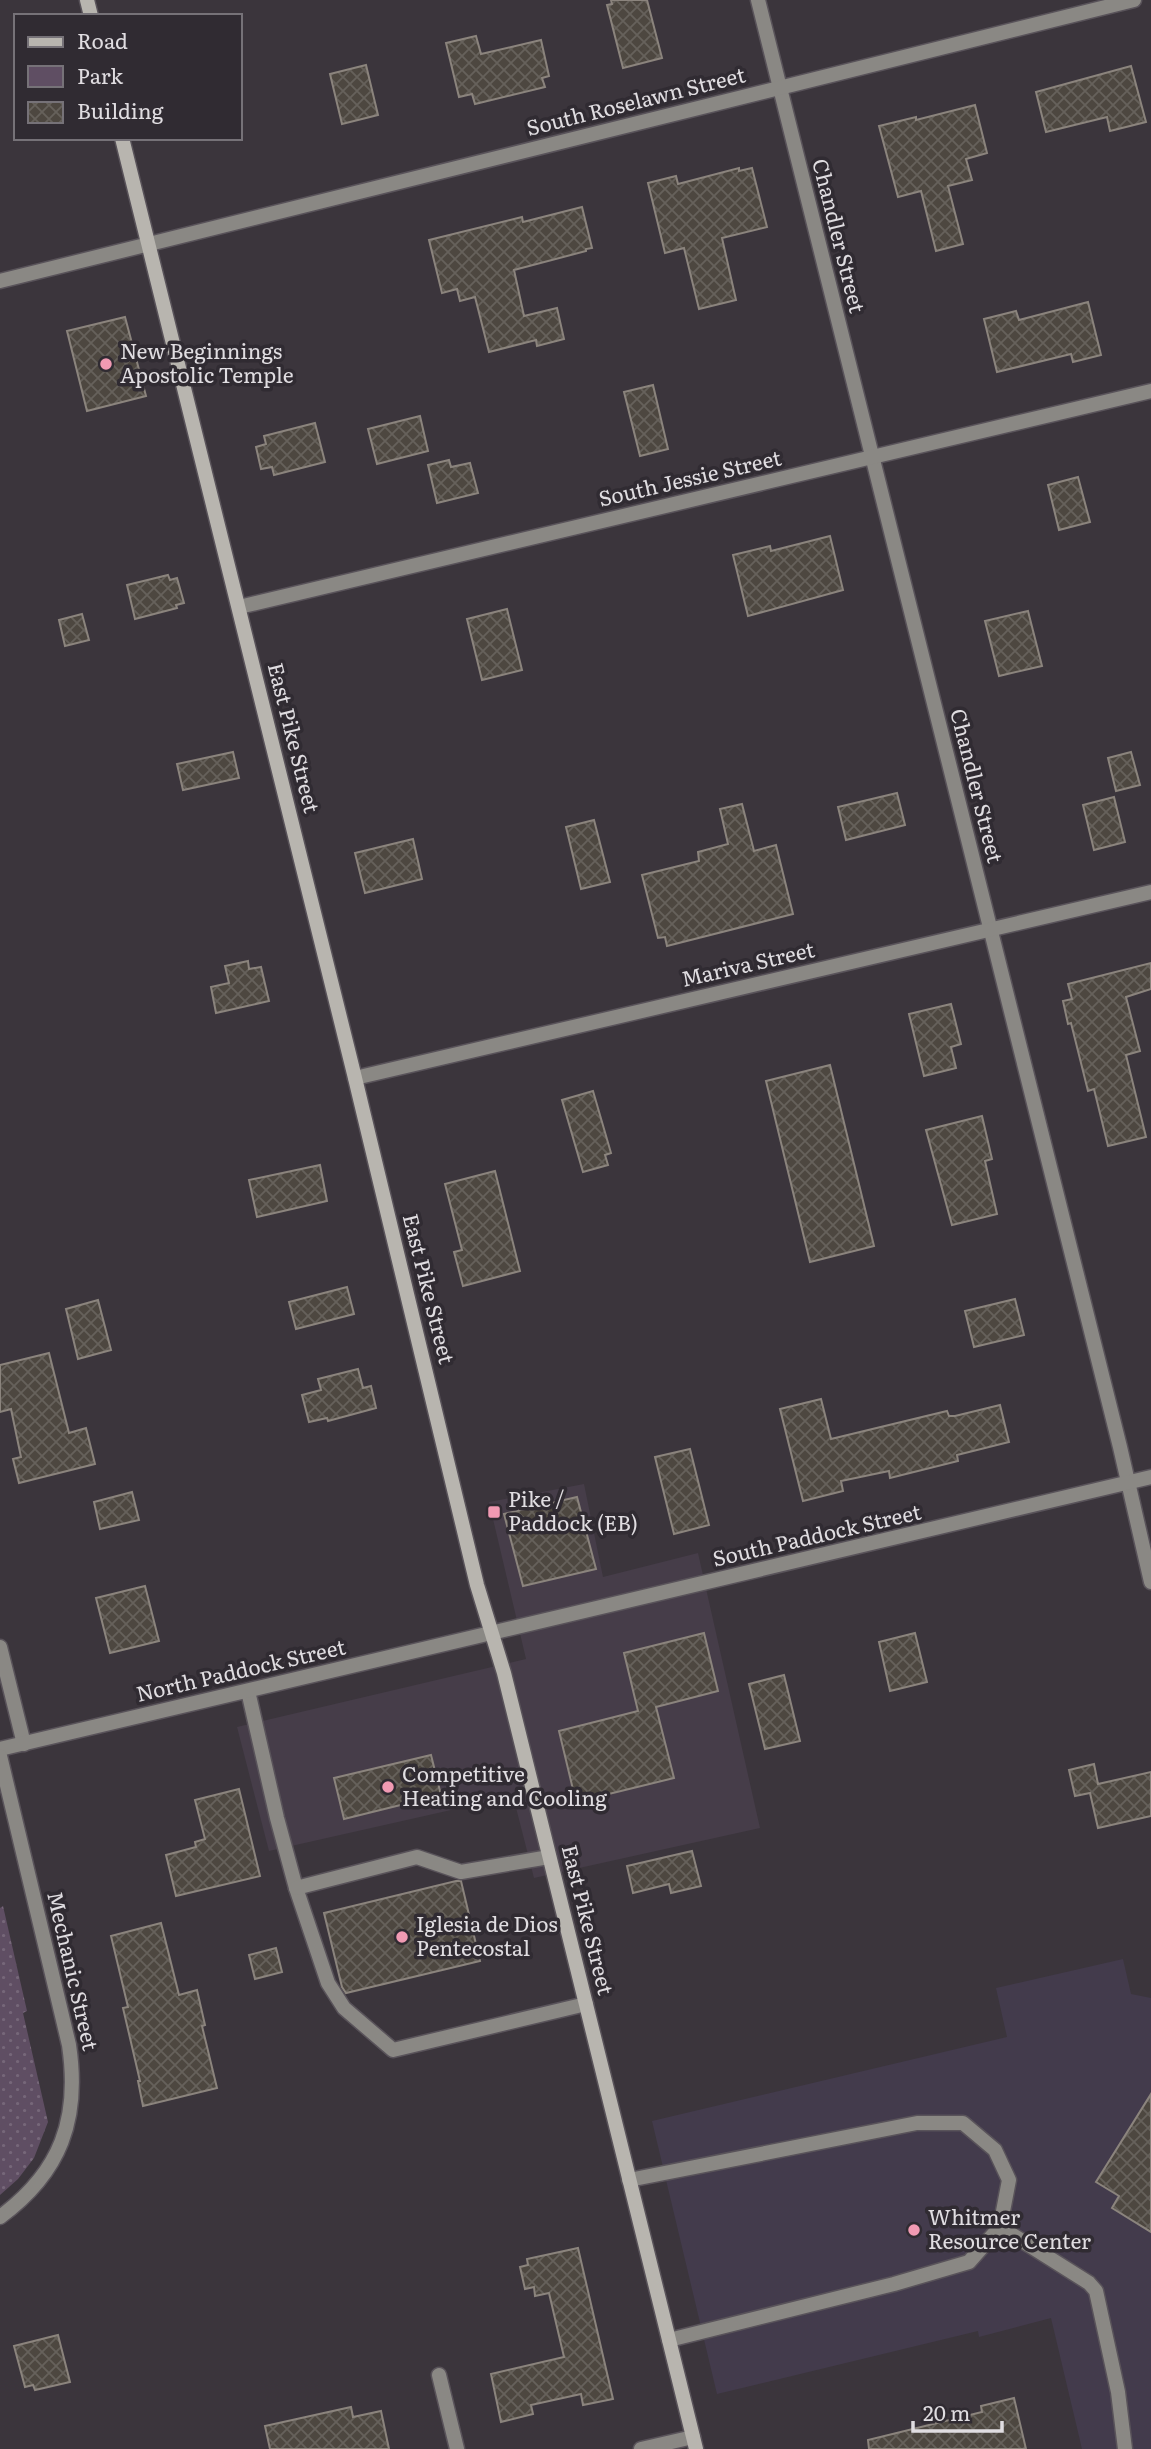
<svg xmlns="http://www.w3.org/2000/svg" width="1151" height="2449" viewBox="0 0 1151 2449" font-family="Literata,serif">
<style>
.built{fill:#463d49}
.education{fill:#433b4c}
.green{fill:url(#green-dots)}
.building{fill:url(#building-cross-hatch);stroke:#8b847d;stroke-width:2}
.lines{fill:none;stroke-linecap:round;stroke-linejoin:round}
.lane-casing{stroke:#59535a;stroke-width:17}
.street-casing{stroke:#59535a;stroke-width:17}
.secondary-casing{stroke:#59535a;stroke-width:17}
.lane{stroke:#8a8884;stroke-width:14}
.street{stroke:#8a8884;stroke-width:14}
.secondary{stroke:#b8b5af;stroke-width:14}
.poi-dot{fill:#f19ab3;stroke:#302b32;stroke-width:2.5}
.labels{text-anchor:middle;stroke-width:7;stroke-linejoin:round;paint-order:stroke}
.street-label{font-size:21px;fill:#e0dde1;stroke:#302b32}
.poi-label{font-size:21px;fill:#e0dde1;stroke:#302b32;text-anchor:start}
</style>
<defs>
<pattern id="green-dots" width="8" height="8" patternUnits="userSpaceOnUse" patternTransform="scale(1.75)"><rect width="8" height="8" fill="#5f4e63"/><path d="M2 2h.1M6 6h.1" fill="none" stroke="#766779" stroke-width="1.8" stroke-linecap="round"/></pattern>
<pattern id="building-cross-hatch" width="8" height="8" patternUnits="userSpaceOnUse" patternTransform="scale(1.75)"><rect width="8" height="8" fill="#4d4740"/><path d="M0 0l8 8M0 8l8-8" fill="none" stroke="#66615b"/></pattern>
</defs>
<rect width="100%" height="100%" fill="#3b353c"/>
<!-- built -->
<path class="built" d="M584 1484 603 1577 698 1553 760 1828 534 1878 513 1796 269 1851 237 1727 526 1659 489 1502Z"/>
<!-- education -->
<path class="education" d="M1123 1959 1131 1994 1151 1998V2449H1082L1051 2318 979 2337 978 2331 717 2394 652 2121 1007 2037 996 1988Z"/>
<!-- green -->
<path class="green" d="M3 1906 27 2011 23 2013 48 2122 34 2158 18 2179 0 2195V1908Z"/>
<!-- building -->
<g class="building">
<path d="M611 0H647L662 58 623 68 607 5 612 4Z"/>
<path d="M476 36 481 54 541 40 549 76 542 78 545 87 475 104 472 94 459 97 446 43Z"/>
<path d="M366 65 378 115 342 124 330 74Z"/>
<path d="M1131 66 1146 122 1110 131 1107 117 1046 132 1036 92Z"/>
<path d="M975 105 987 153 966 159 972 180 948 186 963 244 936 251 921 191 898 197 879 126 916 117V120Z"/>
<path d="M739 168V171L752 168 767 227 722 238 736 300 699 309 684 248 665 253 648 183 676 176 678 184Z"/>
<path d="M582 207 592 248 586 249V251L514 270 524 316 557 308 564 339 537 346 536 340 489 352 475 297 460 301 457 289 442 293 429 240 522 217 523 222Z"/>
<path d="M1088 302 1101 355 1073 362 1071 354 997 372 984 319 1016 311 1019 320Z"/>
<path d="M125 317 146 396 87 411 67 331Z"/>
<path d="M653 385 668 449 640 456 624 392Z"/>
<path d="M420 416 428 451 377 464 368 429Z"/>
<path d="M315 423 325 462 274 475 272 467 261 469 256 447 266 444 264 436Z"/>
<path d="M449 460 451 467 470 463 478 493 437 503 428 465Z"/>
<path d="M1078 477 1090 522 1059 530 1048 485Z"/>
<path d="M830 536 843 590 748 616 733 555 770 546 771 551Z"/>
<path d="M168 575 170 580 177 578 184 603 176 605 177 608 135 619 127 585Z"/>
<path d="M507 609 522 670 482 680 467 619Z"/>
<path d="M1028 611 1042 666 999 676 985 621Z"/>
<path d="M82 614 89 640 65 646 59 620Z"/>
<path d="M233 752 239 778 183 790 177 764Z"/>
<path d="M1131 752 1140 785 1116 791 1108 758Z"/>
<path d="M897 793 905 825 846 840 838 807Z"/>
<path d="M1114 797 1125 842 1094 850 1083 805Z"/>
<path d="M742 804 754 851 776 845 793 914 667 946 665 937 658 938 642 875 699 861 698 852 728 844 720 809Z"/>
<path d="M594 820 610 882 581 889 566 827Z"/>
<path d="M413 839 422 879 365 893 355 853Z"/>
<path d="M248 961 249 969 261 967 269 1001 216 1013 211 987 229 983 225 966Z"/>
<path d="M1151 963V989L1126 997 1140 1051 1126 1055 1146 1137 1108 1146 1094 1089 1088 1091 1071 1023 1068 1024 1063 1001 1072 999 1068 984Z"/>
<path d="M951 1004 961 1044 951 1047 956 1068 924 1076 909 1014Z"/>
<path d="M830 1065 874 1246 810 1262 766 1081Z"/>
<path d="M593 1091 611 1153 605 1155 608 1165 583 1172 562 1100Z"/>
<path d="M982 1116 992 1159 985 1161 997 1214 952 1225 926 1130Z"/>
<path d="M320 1165 327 1201 257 1217 249 1180Z"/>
<path d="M495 1171 520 1271 463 1286 454 1252 462 1250 445 1184Z"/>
<path d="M347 1287 354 1314 296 1329 289 1302Z"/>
<path d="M1015 1299 1024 1335 974 1347 965 1311Z"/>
<path d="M98 1300 111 1350 78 1359 66 1309Z"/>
<path d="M49 1353 69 1433 86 1428 95 1464 19 1483 13 1459 21 1457 11 1409 0 1412V1365Z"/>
<path d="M358 1369 363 1388 371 1386 376 1408 328 1421 327 1418 309 1422 302 1395 321 1390 318 1379Z"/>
<path d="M821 1399 831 1439 947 1411 949 1416H955L1000 1405 1009 1442 957 1455 958 1461 890 1478 889 1471 841 1481 843 1491 803 1501 780 1409Z"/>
<path d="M690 1449 709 1525 674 1534 655 1457Z"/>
<path d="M132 1492 139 1520 100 1529 94 1502Z"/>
<path d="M577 1497 596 1569 523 1586 504 1514Z"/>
<path d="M145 1586 159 1641 110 1653 96 1598Z"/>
<path d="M704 1633 718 1691 656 1707 674 1778 576 1802 559 1731 638 1711 624 1653Z"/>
<path d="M915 1633 927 1682 890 1691 879 1642Z"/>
<path d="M784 1675 800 1741 765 1749 749 1684Z"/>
<path d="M431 1755 441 1795 344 1819 334 1778Z"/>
<path d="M1094 1764 1098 1784 1151 1772V1816L1098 1828 1090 1793 1075 1796 1069 1770Z"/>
<path d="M239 1789 260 1876 176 1896 166 1855 196 1847 195 1842 205 1839 195 1800Z"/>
<path d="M692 1851 701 1886 671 1893 669 1884 633 1893 627 1866Z"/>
<path d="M456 1881H461L480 1961 346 1993 342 1987 324 1913Z"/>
<path d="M161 1923 179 1995 197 1990 205 2025 202 2026 217 2088 143 2106 138 2081H140L123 2008 128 2007 111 1936Z"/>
<path d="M276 1948 282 1972 255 1979 249 1955Z"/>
<path d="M1151 2094V2232L1112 2208 1119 2196 1096 2182Z"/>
<path d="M578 2248 613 2399 583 2405 581 2394 531 2405 533 2414 501 2422 491 2374 564 2357 549 2293 535 2296 534 2287 525 2289 520 2267 528 2265 527 2259Z"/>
<path d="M58 2335 70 2382 35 2390 33 2385 25 2387 14 2346Z"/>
<path d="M1014 2398 1026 2449H869L868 2440 982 2412 981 2406Z"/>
<path d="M351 2407 353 2417 381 2411 389 2449H270L265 2426Z"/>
</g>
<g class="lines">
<!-- lane casing -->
<g class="lane-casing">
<g id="lane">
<path d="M248 1691 277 1818 296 1888 328 1983 344 2008 393 2050 586 2004"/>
<path d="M296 1888 417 1857 461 1872 549 1857"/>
<path d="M629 2180 917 2123H963L995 2150 1009 2180 1000 2227 969 2262 894 2284 669 2340"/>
<path d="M1000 2227 1089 2283 1096 2291 1118 2392 1125 2449"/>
<path d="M439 2375 457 2449"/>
</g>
</g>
<!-- street casing -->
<g class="street-casing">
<g id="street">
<path d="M758 0 1120 1447 1151 1582"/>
<path d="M0 281 1134 0"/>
<path d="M239 607 1151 391"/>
<path d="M355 1078 1151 892"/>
<path d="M0 1647 24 1744"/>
<path d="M0 1749 1151 1477"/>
<path d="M0 1756 69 2045C80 2119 61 2172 0 2217"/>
<path d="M641 2449 693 2437"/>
</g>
</g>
<!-- secondary casing -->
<g class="secondary-casing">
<g id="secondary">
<path d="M87 0 91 16"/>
<path d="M122 138 355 1078 477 1585 504 1673 696 2449"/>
</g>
</g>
<!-- lane -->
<use href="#lane" class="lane"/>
<!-- street -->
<use href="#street" class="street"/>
<!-- secondary -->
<use href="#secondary" class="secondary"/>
</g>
<!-- markers -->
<g class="poi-dot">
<circle cx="106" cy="364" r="7"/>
<rect x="487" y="1505" width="14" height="14" rx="3.5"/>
<circle cx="388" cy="1787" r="7"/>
<circle cx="402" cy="1937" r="7"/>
<circle cx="914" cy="2230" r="7"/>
</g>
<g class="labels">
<!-- street labels -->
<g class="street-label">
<text transform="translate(636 102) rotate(-14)" y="7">South Roselawn Street</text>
<text transform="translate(838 236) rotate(76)" y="7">Chandler Street</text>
<text transform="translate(690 479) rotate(-13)" y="7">South Jessie Street</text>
<text transform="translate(293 738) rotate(76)" y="7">East Pike Street</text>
<text transform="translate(976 786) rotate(76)" y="7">Chandler Street</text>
<text transform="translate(748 965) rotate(-13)" y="7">Mariva Street</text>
<text transform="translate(428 1289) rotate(76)" y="7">East Pike Street</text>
<text transform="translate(817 1536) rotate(-13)" y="7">South Paddock Street</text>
<text transform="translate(241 1671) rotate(-13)" y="7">North Paddock Street</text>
<text transform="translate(587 1920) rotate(76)" y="7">East Pike Street</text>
<text transform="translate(72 1971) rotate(77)" y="7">Mechanic Street</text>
</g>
<!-- poi labels -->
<g class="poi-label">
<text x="120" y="359">New Beginnings<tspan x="120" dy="24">Apostolic Temple</tspan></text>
<text x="508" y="1507">Pike /<tspan x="508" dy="24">Paddock (EB)</tspan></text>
<text x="402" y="1782">Competitive<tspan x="402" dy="24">Heating and Cooling</tspan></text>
<text x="416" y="1932">Iglesia de Dios<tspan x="416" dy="24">Pentecostal</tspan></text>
<text x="928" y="2225">Whitmer<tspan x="928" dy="24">Resource Center</tspan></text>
</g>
</g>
<!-- legend -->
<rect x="14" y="14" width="228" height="126" fill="#302b32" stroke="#767278" stroke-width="2"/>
<rect x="28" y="37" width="35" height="10" fill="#b8b5af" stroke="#767278" stroke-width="2"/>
<text x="77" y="49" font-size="21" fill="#e0dde1">Road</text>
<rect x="28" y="66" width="35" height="21" fill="#5f4e63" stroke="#767278" stroke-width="2"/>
<text x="77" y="84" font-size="21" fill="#e0dde1">Park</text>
<rect x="28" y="102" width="35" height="21" fill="url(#building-cross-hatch)" stroke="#767278" stroke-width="2"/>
<text x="77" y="119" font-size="21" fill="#e0dde1">Building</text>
<!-- scale -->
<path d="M913 2421v10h89v-10" fill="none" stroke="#e0dde1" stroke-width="3.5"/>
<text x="923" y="2421" font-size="21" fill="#e0dde1" stroke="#302b32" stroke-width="5" paint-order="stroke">20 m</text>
</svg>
